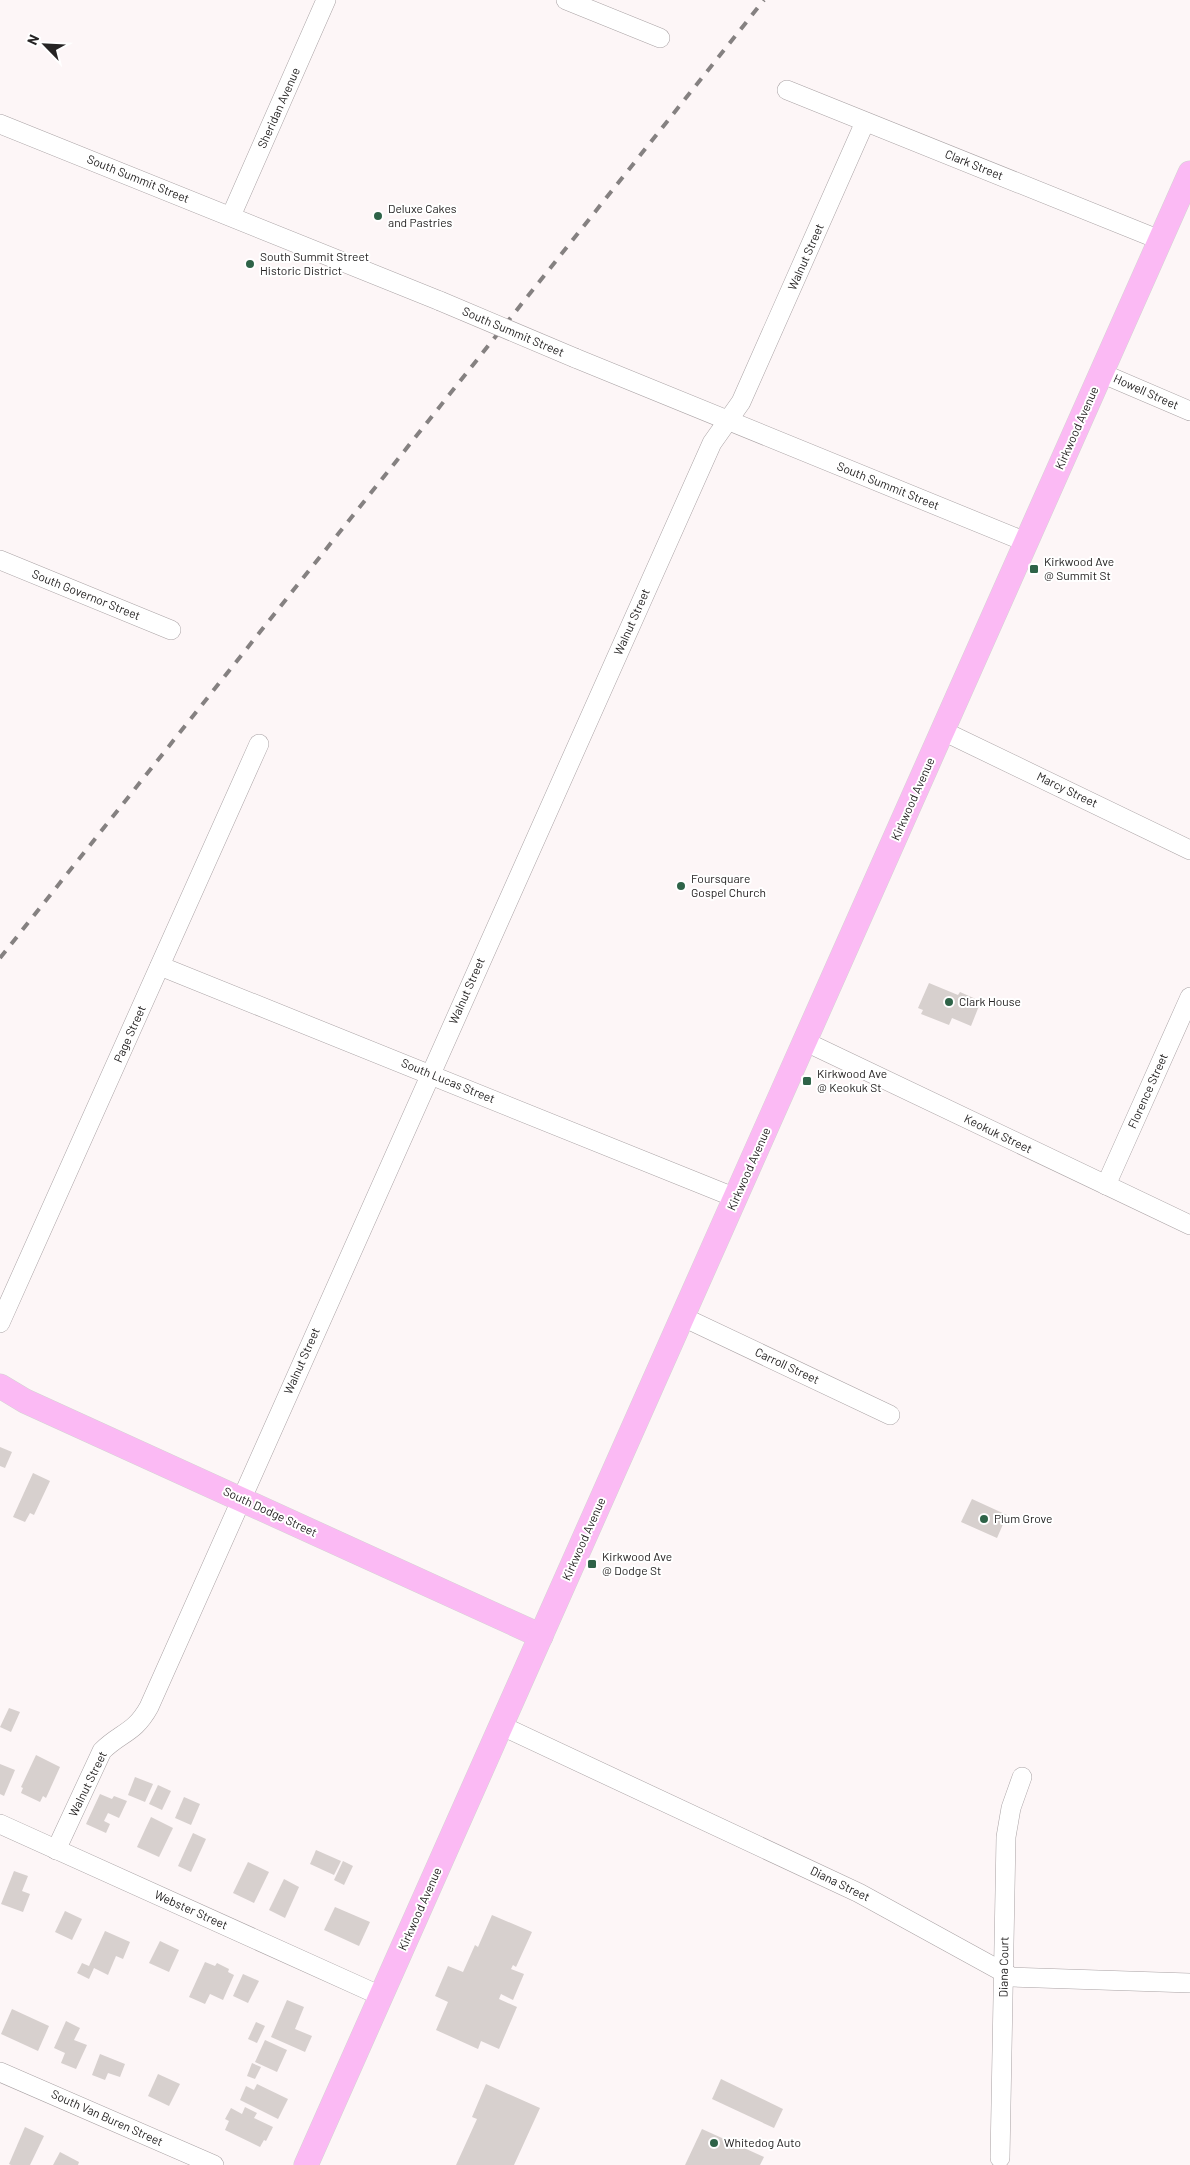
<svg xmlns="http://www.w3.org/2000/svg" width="1190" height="2165" viewBox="0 0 1190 2165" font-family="Barlow,sans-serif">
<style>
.building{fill:#d7d0ce}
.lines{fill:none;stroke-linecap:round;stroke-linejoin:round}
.minor-casing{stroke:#aaa3a5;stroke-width:20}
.major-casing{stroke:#d4d3d3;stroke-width:25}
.minor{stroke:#fff;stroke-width:19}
.major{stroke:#fbbaf4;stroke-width:24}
.rail{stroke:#858181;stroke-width:4;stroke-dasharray:9 9;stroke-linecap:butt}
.minor-bridge-casing{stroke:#aaa3a5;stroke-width:20;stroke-linecap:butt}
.minor-bridge{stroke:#fff;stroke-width:19}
.poi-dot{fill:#2e6348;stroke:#fff;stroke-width:2}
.labels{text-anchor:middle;stroke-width:4;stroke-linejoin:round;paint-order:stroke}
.street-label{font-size:12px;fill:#262424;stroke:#fff}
.poi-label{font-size:12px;fill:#262424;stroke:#fff;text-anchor:start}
</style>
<rect width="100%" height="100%" fill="#fdf6f7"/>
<!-- building -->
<g class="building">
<path d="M929 983 958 995 960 992 978 1000 976 1005 979 1006 971 1026 952 1018 949 1025 921 1014 923 1010 918 1008Z"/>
<path d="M0 1447 12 1452 5 1468 0 1466Z"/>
<path d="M33 1473 50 1481 34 1515 30 1513 25 1522 13 1517Z"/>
<path d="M972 1499 1007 1515 997 1538 961 1522Z"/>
<path d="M9 1708 20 1712 11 1732 0 1727Z"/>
<path d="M36 1755 60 1767 46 1798 43 1796 40 1802 21 1793 23 1788 21 1787Z"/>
<path d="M0 1764 15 1770 4 1796 0 1794Z"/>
<path d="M135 1777 153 1784 145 1802 128 1795Z"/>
<path d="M158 1785 171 1791 162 1810 149 1804Z"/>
<path d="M100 1794 112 1799 114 1796 127 1801 119 1818 108 1813 104 1821 110 1824 106 1833 86 1824Z"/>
<path d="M184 1797 200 1804 191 1825 175 1818Z"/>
<path d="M151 1817 173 1828 159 1857 137 1847Z"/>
<path d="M193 1833 206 1839 191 1872 178 1866Z"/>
<path d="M316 1850 341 1861 334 1875 310 1864Z"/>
<path d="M343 1861 353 1866 344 1885 334 1880Z"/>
<path d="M248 1862 269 1872 254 1903 233 1893Z"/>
<path d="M14 1871 28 1876 22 1891 30 1894 23 1912 1 1904Z"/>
<path d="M284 1879 299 1887 285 1918 269 1910Z"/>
<path d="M335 1907 370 1922 359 1946 324 1930Z"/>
<path d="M65 1911 82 1919 72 1940 55 1932Z"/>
<path d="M492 1915 532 1932 516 1967 513 1965 511 1969 524 1974 513 2000 501 1994 499 1999 517 2007 499 2049 481 2041 478 2049 436 2030 448 2002 435 1996 448 1966 463 1972 475 1945 478 1947Z"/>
<path d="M105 1931 130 1942 123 1959 116 1956 108 1975 94 1968 89 1979 77 1973 82 1963 89 1966Z"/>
<path d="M160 1941 179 1950 169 1972 149 1963Z"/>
<path d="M205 1962 215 1966 217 1963 229 1969 228 1972 234 1975 223 2000 210 1994 205 2004 189 1997Z"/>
<path d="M243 1974 259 1981 248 2003 233 1996Z"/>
<path d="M287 2000 304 2007 295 2029 312 2036 305 2052 271 2037Z"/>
<path d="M12 2009 49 2026 38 2051 1 2034Z"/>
<path d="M66 2021 80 2028 74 2040 87 2045 76 2069 61 2063 65 2053 54 2048Z"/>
<path d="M256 2022 265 2026 257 2043 248 2039Z"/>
<path d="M265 2040 287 2050 277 2072 255 2062Z"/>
<path d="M100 2054 125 2064 120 2077 108 2073 105 2080 92 2075Z"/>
<path d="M252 2063 261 2067 255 2079 247 2076Z"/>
<path d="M158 2074 180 2084 169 2106 148 2096Z"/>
<path d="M721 2079 783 2109 774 2128 712 2099Z"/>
<path d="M257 2084 288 2099 278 2119 240 2100 246 2086 254 2090Z"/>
<path d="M486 2084 540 2108 514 2165H456L477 2119 472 2117Z"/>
<path d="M245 2107 257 2113 254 2118 273 2127 266 2141 264 2140 260 2147 225 2130 229 2121 225 2119 231 2108 242 2114Z"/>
<path d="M25 2127 44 2136 30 2165H11L9 2164Z"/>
<path d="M702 2129 764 2157 760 2165H685Z"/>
<path d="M60 2152 79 2162 78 2165H53Z"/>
</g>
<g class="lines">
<!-- minor casing -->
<g class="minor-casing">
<g id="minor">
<path d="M566 0 660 38"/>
<path d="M787 90 1160 240"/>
<path d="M0 124 440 301"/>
<path d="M231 216 326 0"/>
<path d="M575 358 1026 542"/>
<path d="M1101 373 1190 411"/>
<path d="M0 560 171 630"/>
<path d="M943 731 1190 850"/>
<path d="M160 966 736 1198"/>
<path d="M806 1042 1190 1225"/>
<path d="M1106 1185 1190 997"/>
<path d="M683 1317 890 1415"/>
<path d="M0 1323 259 744"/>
<path d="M502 1726 859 1893 1012 1977 1190 1983"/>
<path d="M0 1824 381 1996"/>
<path d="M56 1850 102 1751C121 1732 134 1734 149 1707L712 443 741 402 865 122"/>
<path d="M0 2072 214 2165"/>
<path d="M1000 2158 1006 1837 1011 1808 1022 1777"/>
</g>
</g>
<!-- major casing -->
<g class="major-casing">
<g id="major">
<path d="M0 1386 25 1401 541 1636"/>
<path d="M306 2165 1190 173"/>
</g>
</g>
<!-- minor -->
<use href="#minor" class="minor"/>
<!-- major -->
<use href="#major" class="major"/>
<!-- rail -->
<path class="rail" d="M0 958 764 0"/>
<!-- minor-bridge casing -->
<g class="minor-bridge-casing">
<path id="minor-bridge" d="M440 301 575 358"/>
</g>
<!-- minor-bridge -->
<use href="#minor-bridge" class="minor-bridge"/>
</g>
<!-- markers -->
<g class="poi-dot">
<circle cx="378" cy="216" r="5"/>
<circle cx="250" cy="264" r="5"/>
<rect x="1029" y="564" width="10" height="10" rx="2.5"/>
<circle cx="681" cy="886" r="5"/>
<circle cx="949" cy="1002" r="5"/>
<rect x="802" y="1076" width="10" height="10" rx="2.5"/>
<circle cx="984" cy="1519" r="5"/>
<rect x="587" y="1559" width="10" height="10" rx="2.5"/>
<circle cx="714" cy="2143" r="5"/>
</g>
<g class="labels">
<!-- street labels -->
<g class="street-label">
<text transform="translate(279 108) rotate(-66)" y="4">Sheridan Avenue</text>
<text transform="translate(974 165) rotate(22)" y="4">Clark Street</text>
<text transform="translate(138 179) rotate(22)" y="4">South Summit Street</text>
<text transform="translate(806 257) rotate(-66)" y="4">Walnut Street</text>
<text transform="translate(513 332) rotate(23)" y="4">South Summit Street</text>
<text transform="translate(1146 392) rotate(24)" y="4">Howell Street</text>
<text transform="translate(1077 428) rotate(-66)" y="4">Kirkwood Avenue</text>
<text transform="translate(888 486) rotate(22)" y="4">South Summit Street</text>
<text transform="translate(86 595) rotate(22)" y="4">South Governor Street</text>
<text transform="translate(632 622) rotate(-66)" y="4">Walnut Street</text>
<text transform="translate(1067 790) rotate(26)" y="4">Marcy Street</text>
<text transform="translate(913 799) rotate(-66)" y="4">Kirkwood Avenue</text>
<text transform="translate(467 991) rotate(-66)" y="4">Walnut Street</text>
<text transform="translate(130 1034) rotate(-66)" y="4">Page Street</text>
<text transform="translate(448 1081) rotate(22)" y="4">South Lucas Street</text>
<text transform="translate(1148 1091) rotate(-66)" y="4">Florence Street</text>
<text transform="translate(998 1134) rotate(26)" y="4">Keokuk Street</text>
<text transform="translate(749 1169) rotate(-66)" y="4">Kirkwood Avenue</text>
<text transform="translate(302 1361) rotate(-66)" y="4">Walnut Street</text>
<text transform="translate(787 1366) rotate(25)" y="4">Carroll Street</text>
<text transform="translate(270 1512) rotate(25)" y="4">South Dodge Street</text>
<text transform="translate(584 1539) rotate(-66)" y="4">Kirkwood Avenue</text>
<text transform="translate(88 1784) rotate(-64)" y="4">Walnut Street</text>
<text transform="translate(840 1884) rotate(26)" y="4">Diana Street</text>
<text transform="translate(420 1909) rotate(-66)" y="4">Kirkwood Avenue</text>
<text transform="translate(191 1910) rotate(24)" y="4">Webster Street</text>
<text transform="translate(1004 1967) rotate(-89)" y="4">Diana Court</text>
<text transform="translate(107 2118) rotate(24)" y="4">South Van Buren Street</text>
</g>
<!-- poi labels -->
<g class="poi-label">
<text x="388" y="213">Deluxe Cakes<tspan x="388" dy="14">and Pastries</tspan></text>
<text x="260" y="261">South Summit Street<tspan x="260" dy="14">Historic District</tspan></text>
<text x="1044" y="566">Kirkwood Ave<tspan x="1044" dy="14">@ Summit St</tspan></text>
<text x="691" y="883">Foursquare<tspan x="691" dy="14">Gospel Church</tspan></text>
<text x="959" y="1006">Clark House</text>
<text x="817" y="1078">Kirkwood Ave<tspan x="817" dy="14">@ Keokuk St</tspan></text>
<text x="994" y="1523">Plum Grove</text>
<text x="602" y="1561">Kirkwood Ave<tspan x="602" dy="14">@ Dodge St</tspan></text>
<text x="724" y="2147">Whitedog Auto</text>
</g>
</g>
<!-- north arrow -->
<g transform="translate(45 45) rotate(294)" stroke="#ffffff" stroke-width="4" paint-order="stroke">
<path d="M0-4L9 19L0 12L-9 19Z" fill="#262424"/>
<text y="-8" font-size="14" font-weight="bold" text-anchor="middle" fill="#262424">N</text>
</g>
</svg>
